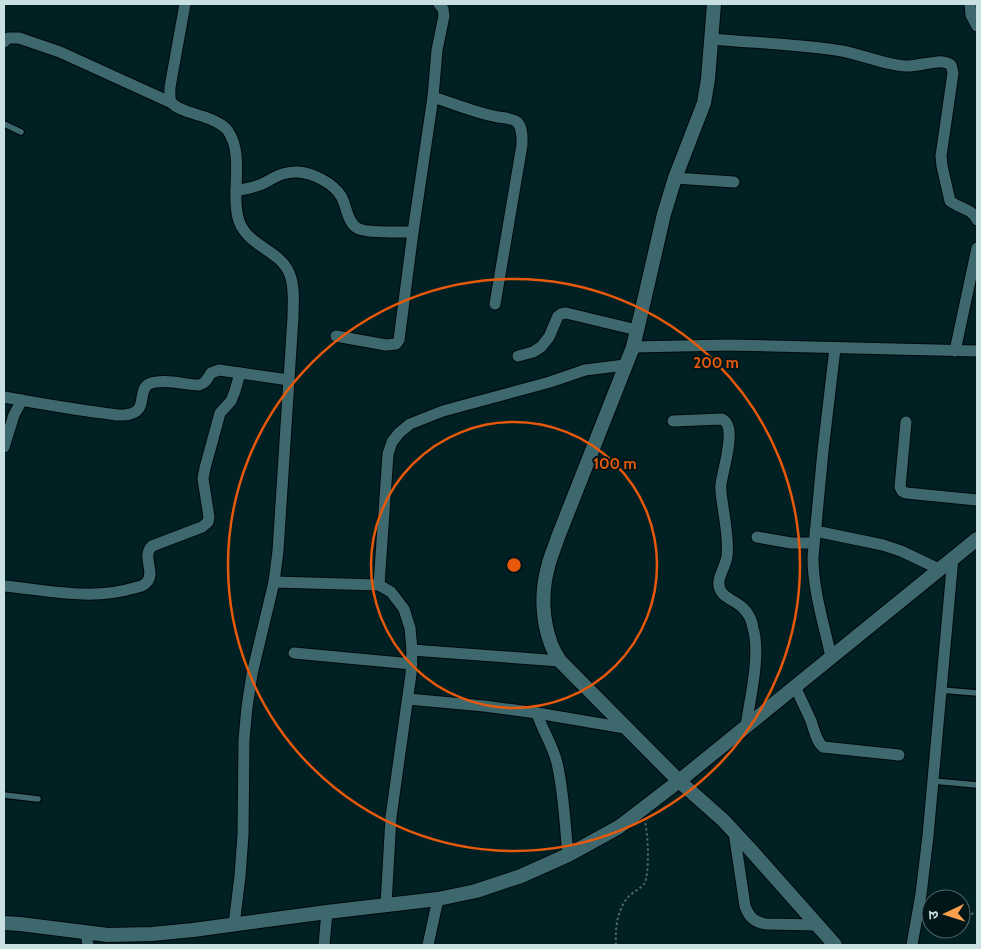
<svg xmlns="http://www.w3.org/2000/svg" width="981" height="949" viewBox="0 0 981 949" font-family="Cabin,'Noto Sans Devanagari',sans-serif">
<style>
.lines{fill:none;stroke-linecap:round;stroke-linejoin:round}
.service-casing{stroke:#00090b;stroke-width:8}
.minor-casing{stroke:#00090b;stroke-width:13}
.tertiary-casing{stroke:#00090b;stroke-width:16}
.path{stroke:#4b676b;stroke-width:2;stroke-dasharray:2.5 2.5;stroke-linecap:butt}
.service{stroke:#3d696e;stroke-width:5.5}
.minor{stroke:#3d696e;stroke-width:11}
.tertiary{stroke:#3d696e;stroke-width:14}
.ring{fill:none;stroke:#e8590c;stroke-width:2.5}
.centre{fill:#e8590c;stroke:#011618;stroke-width:2.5}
.ring-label{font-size:15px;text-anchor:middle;font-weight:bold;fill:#e8590c;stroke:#011618;stroke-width:4;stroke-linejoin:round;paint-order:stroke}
</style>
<rect width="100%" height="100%" fill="#002024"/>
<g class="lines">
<!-- service casing -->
<g class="service-casing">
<g id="service">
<path d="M4 124 21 132"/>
<path d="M941 690 977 693"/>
<path d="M933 781 977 785"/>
<path d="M4 795 38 799"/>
</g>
</g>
<!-- minor casing -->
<g class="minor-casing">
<g id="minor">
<path d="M185 4 170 87C170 92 169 97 171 102 179 114 217 115 228 131 245 156 230 193 239 221 248 247 281 250 290 275 295 288 293 304 293 317L278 551 274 582 252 674 247 707 244 740 243 835 240 876 234 925"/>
<path d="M970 4 971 15 977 26"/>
<path d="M712 39C755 43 799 44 842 51 863 55 885 65 906 66 920 67 939 57 951 65L953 73 941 156 942 166 950 201C960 209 972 208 977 220"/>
<path d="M4 42 8 38H19L60 52 172 103"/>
<path d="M433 97C455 104 476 113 498 117 504 118 512 118 517 122 523 128 522 138 522 145L495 304"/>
<path d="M675 178 734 182"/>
<path d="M236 191C244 189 253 188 262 184 274 178 283 171 298 172 313 173 333 183 341 196 347 206 347 224 359 229 369 233 400 232 413 232"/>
<path d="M336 336 386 345 396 344 399 340 413 232 433 97 437 50 444 16 443 9 439 4"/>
<path d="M633 347 728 345 977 351"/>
<path d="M955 351 977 248"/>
<path d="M518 356 533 352 541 347 549 337 558 316 561 314 566 313 637 330"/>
<path d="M4 397C37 403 70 409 103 413 112 414 122 417 130 414 148 410 137 390 149 384 163 378 185 385 199 385 206 383 207 379 211 373L219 370 289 380"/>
<path d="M673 421 722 419C725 421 726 421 727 424 734 436 723 470 721 484 720 492 722 499 723 507 725 522 729 540 727 556 726 565 720 573 719 581 717 597 734 599 743 608 748 613 752 620 753 628 761 655 750 698 746 726"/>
<path d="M906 422 900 487 902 491 906 493 977 500"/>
<path d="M4 447 14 415 22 400"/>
<path d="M815 531 883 545 901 551 939 569"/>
<path d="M757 537 791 543H814"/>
<path d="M274 582 379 585 388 454 392 442 399 433 410 424 443 411 550 382 585 370 625 365"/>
<path d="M379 585 391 592 404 609 410 628 412 650 411 674 391 817 386 905"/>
<path d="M4 586C47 590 91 601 134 588 139 587 144 586 147 582 156 572 141 557 152 546L202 527 208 522 209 517 203 479 205 468 220 413 231 401 235 391 240 373"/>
<path d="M412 650 560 661"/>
<path d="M294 653 412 664"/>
<path d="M831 657C824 624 813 591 813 557L823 451 835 348"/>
<path d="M795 686C800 698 806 709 811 721 814 729 816 741 823 747L899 755"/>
<path d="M408 699 484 706 537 713 625 728"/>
<path d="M537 713C542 730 553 745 557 763 564 793 565 825 568 855"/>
<path d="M734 832 745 906C749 917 754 922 766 924L818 925"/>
<path d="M86 932 88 945"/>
<path d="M324 945 327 912"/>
<path d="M428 945 438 899"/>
<path d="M912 945 921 894 928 836 953 557"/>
</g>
</g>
<!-- tertiary casing -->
<g class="tertiary-casing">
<g id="tertiary">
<path d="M714 4 708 79 704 103 675 178 664 214 640 318 633 347 558 537C555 547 550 557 548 567 541 592 542 620 551 644 553 650 557 656 560 661L679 781 723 820 749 848 835 945"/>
<path d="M4 923 20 924 108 935 152 934 193 930 327 912 438 899 476 891 521 876 568 855 619 827 679 781 977 539"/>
</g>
</g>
<!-- path -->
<g class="path">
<path d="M961 913 977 914"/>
<path d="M616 945C615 928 617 911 628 897 633 892 640 889 644 884 650 875 648 833 645 822"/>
</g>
<!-- service -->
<use href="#service" class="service"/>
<!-- minor -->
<use href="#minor" class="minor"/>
<!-- tertiary -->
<use href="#tertiary" class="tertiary"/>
</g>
<!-- distance rings -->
<g class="ring">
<circle cx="514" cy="565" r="143"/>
<circle cx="514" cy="565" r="286"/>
</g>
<circle cx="514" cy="565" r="8" class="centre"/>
<g class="ring-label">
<text x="716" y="368">200 m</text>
<text x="615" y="469">100 m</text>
</g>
<!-- border -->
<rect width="981" height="949" fill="none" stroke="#c9e0e2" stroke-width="10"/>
<!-- north arrow -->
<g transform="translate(946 914) rotate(266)"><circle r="24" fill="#011618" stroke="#516769"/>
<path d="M0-4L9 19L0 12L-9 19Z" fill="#f99f4d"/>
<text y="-8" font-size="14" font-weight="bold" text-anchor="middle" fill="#c9e0e2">उ</text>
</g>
</svg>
